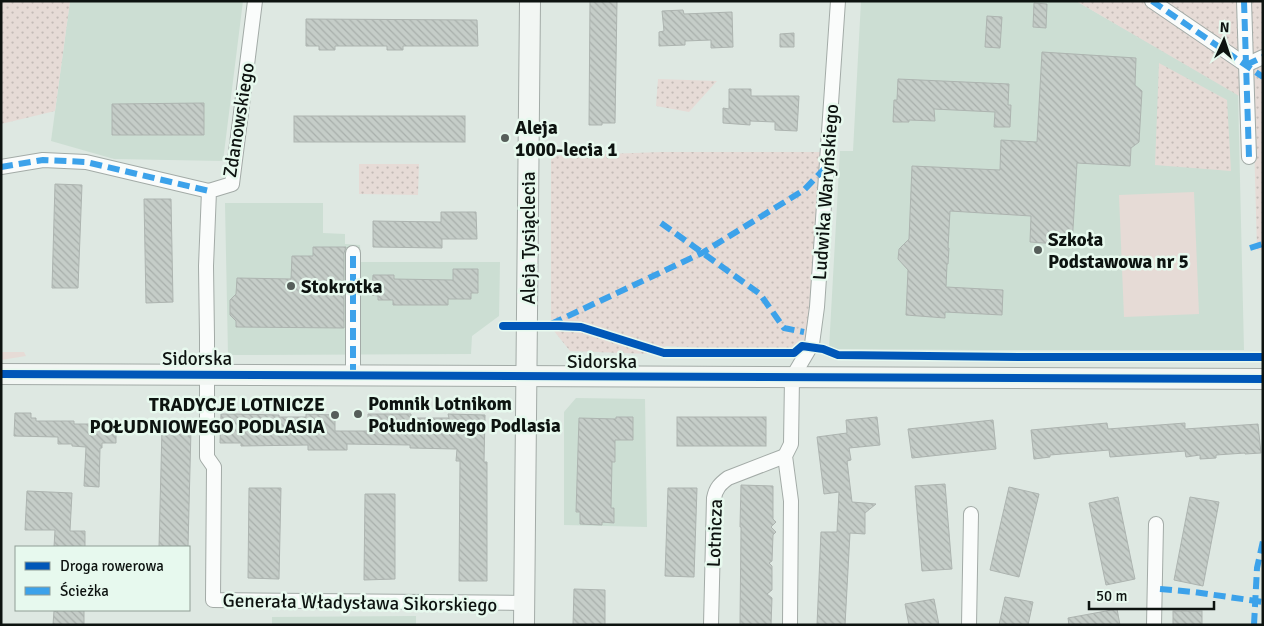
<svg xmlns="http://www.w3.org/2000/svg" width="1264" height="626" viewBox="0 0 1264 626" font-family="Signika,sans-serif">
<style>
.built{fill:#ccded3}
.grass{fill:#e6dbd6}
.park{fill:url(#park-dots)}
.building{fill:url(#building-back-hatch);stroke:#adb4b0}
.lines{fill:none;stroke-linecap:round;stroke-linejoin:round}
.street-casing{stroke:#a3aba7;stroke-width:16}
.secondary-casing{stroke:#a3aba7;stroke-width:22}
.street{stroke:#fafcfb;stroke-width:14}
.secondary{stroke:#f2f6f3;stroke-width:20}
.quiet{stroke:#3ca2ea;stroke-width:6;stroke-dasharray:12 6;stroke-linecap:butt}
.cycleway-casing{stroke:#e7f9ee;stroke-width:11}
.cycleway{stroke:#0057b8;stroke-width:8}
.poi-dot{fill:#565e5a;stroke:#e7f9ee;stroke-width:2}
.labels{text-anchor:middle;stroke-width:5;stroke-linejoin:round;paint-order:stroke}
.street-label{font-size:19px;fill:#0d1310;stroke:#e7f9ee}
.poi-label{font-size:19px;font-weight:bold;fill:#0d1310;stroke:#e7f9ee;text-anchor:start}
</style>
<defs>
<pattern id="park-dots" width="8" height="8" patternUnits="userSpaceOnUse" patternTransform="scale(1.25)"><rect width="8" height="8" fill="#e6dbd6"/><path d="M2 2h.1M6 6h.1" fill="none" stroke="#c4bbb7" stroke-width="1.8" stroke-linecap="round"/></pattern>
<pattern id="building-back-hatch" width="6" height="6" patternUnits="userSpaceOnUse" patternTransform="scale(1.25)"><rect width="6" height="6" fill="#c5cdc8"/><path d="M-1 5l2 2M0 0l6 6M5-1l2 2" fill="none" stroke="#a8afab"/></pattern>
</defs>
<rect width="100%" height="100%" fill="#dee8e2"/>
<!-- built -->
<g class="built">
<path d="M70 1H243L223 161 114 159 51 141Z"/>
<path d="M861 1H1076L1238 94 1244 350H982L829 349 840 151H853Z"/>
<path d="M225 203H323V233L345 234V244L360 245 361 262H500L499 316 472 336 471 354 228 355Z"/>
<path d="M576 398 645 399 647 527 564 525V412Z"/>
<path d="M416 616V625H272V617Z"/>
</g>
<!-- grass -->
<g class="grass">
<path d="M1194 192 1199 314 1124 317 1119 195Z"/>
<path d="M1 352H24L26 356 1 360Z"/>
</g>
<!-- park -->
<g class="park">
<path d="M1 1H70L55 111 1 124Z"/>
<path d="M1076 1H1263V250H1257L1253 104Z"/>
<path d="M1159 63 1227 100 1231 171 1155 165Z"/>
<path d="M658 79 717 81 689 112 656 106Z"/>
<path d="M662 152H828L810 347 802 346 794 353 666 346 649 354 570 351 554 331 551 321V156Z"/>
<path d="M359 164H419L418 195 359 194Z"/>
</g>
<!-- building -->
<g class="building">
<path d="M590 1H617L615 123H602V125H589Z"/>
<path d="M1034 3 1047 4 1046 28 1033 27Z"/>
<path d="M683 10 684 14 732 12 733 47 711 48V40L685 41V45L659 46V32L664 31 662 11Z"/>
<path d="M987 16 1002 17 1000 48 985 47Z"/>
<path d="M306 19 477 20 478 46H403V50H387V46H335V50H319V46H306Z"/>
<path d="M794 33V47H780V34Z"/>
<path d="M1042 52 1136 58 1135 85 1142 91 1139 142 1131 148 1130 166 1077 163 1072 245 1030 242 1031 216 950 211 948 248H949L948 264H947L946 287 1003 290 1002 315 945 312V318L906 315 908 270 898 259 899 249 909 239 912 166 1000 170 1001 140 1037 142Z"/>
<path d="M898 79 1009 84 1008 105H1011L1010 127H994L995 112 934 109 935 121 909 120V122H893L894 100H897Z"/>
<path d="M729 89H751V96H799L797 131 775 130V122L750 121V125L723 123V108L729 109Z"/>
<path d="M204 103V135H112V104Z"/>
<rect x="294" y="116" width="171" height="26"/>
<path d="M55 184 82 185 78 288H52Z"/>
<path d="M144 199H171L173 302 146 303Z"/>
<path d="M441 212H476L477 239H442V248L373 247V221L441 222Z"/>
<path d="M313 247H346L344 253V328L236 327V321L230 315V300L236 294 237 278 291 279 292 256H313Z"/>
<path d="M453 269H478V293H471V299H448V305H393V300H378V296L372 295 373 275H394V279L453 280Z"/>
<path d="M15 413H31V418H36V421H74V424H101V420H116V443H102V448H100L99 487 84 486 86 447 72 446V444H58V437L14 436Z"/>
<path d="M221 414H234L279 415V417H306V414L335 415V431H368V414H411V418H449L448 414 485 415 484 462H487V581H459L460 461H456L457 449 410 448V445L347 444V450H308V445L241 446V443H220Z"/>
<path d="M616 417H633V440H615V462H612L611 508H614V523L602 522V525L580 524V512H576L579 418 616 419Z"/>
<rect x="677" y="417" width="89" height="29"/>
<path d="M877 417 880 445 849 448 851 460 847 461 852 502 876 504 865 513V534L850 533 845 625H817L821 532H837L839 492 824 494 817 437 847 433 846 420Z"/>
<path d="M993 420 996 449 912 458 908 429Z"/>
<path d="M1107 423 1108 429 1185 423V429L1258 424 1261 453 1245 454V453L1216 455V458L1200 459V455L1186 457 1185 451 1110 457 1109 450 1050 455V457L1034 459 1031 430Z"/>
<path d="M162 428 191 429 188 547H159Z"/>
<path d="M945 484 952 569 922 571 915 486Z"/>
<path d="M741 485 773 486V519L776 522 771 527 776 532 773 535 772 561 769 563 772 566V590L767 594 772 598 771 625H740L741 527H740Z"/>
<path d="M1009 487 1039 494 1019 577 990 570Z"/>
<path d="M249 488H281L279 579 248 578Z"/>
<path d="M668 488H697L694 577 665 576Z"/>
<path d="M27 491 72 493 70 531H85V547H54L55 530H25Z"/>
<path d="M365 494H395V579L364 580Z"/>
<path d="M1118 497 1135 579 1106 585 1089 503Z"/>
<path d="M1190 497 1219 502 1203 586 1174 580Z"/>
<path d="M574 589 605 590V625H573Z"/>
<path d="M1005 597 1033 602 1028 625H999Z"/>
<path d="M934 599 939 625H909L905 604Z"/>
<path d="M1117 609 1120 625H1069L1068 618Z"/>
<path d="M57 610H84V625H53L54 611 57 612Z"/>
<rect x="1173" y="611" width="29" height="14"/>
</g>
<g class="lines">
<!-- street casing -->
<g class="street-casing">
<g id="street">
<path d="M255 1 232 184 209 191 206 266 207 337V457L214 467 213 600 524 603"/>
<path d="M1152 1 1246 65 1263 57"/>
<path d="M1244 1 1249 157"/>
<path d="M1 167 43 160 86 162 209 191"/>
<path d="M353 376V253"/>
<path d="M711 625 714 498C716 488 720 484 728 478L785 456"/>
<path d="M790 625 791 501 785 456 791 444 792 378 812 344 817 307 838 1"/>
<path d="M969 625 971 514"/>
<path d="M1154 625 1156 524"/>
</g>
</g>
<!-- secondary casing -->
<g class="secondary-casing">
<g id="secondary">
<path d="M1 374 1263 379"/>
<path d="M524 625 530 1"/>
</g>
</g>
<!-- street -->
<use href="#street" class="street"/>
<!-- secondary -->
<use href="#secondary" class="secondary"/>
<!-- quiet -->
<g class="quiet">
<path d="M1152 1 1263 77"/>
<path d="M1244 1 1249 157"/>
<path d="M1246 65 1263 57"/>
<path d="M1 167 43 160 86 162 209 191"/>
<path d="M661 223 760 294 784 328 804 332"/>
<path d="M1250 248 1263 244"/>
<path d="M551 324 702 253 804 190 827 166"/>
<path d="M353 376V253"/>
<path d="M1160 589 1194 592 1263 602"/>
<path d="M1254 625 1257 568 1263 541"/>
</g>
<!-- cycleway casing -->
<g class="cycleway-casing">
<g id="cycleway">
<path d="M503 326H559L581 327 664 353H794L802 346 823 349 838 355 1022 357H1263"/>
<path d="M1 374 1263 379"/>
</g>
</g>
<!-- cycleway -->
<use href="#cycleway" class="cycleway"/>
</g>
<!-- markers -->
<g class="poi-dot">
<circle cx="505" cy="138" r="5"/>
<circle cx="1038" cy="250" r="5"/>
<circle cx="291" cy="286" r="5"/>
<circle cx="358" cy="414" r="5"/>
<circle cx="335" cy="415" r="5"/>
</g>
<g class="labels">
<!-- street labels -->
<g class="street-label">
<text transform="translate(238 120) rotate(-81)" y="7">Zdanowskiego</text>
<text transform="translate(825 192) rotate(-86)" y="7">Ludwika Waryńskiego</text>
<text transform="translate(528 238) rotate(-90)" y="7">Aleja Tysiąclecia</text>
<text x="197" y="365">Sidorska</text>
<text x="602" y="368">Sidorska</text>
<text transform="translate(714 533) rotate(-88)" y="7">Lotnicza</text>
<text transform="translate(360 602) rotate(1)" y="7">Generała Władysława Sikorskiego</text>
</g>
<!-- poi labels -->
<g class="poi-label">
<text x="515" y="134">Aleja<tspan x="515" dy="22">1000-lecia 1</tspan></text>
<text x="1048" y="246">Szkoła<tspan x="1048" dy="22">Podstawowa nr 5</tspan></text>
<text x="301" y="293">Stokrotka</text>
<text x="368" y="410">Pomnik Lotnikom<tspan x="368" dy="22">Południowego Podlasia</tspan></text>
<text x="325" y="411" text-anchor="end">TRADYCJE LOTNICZE<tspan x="325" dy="22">POŁUDNIOWEGO PODLASIA</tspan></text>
</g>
</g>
<!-- border -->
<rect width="1264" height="626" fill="none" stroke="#0d1310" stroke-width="5"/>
<!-- legend -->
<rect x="15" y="546" width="175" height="65" fill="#e7f9ee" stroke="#909d95"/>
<rect x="25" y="562" width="25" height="8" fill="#0057b8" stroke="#909d95"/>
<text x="60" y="571" font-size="15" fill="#0d1310">Droga rowerowa</text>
<rect x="25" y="587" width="25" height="8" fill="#3ca2ea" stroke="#909d95"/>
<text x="60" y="596" font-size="15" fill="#0d1310">Ścieżka</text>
<!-- north arrow -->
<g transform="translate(1224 40) rotate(3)" stroke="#e7f9ee" stroke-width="4" paint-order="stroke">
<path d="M0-4L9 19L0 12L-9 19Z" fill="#0d1310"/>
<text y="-8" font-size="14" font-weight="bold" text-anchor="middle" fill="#0d1310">N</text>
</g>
<!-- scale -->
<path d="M1089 601v8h125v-8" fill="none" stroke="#0d1310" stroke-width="2.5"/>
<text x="1096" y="601" font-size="15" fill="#0d1310" stroke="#e7f9ee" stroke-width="4" paint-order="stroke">50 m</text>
</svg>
